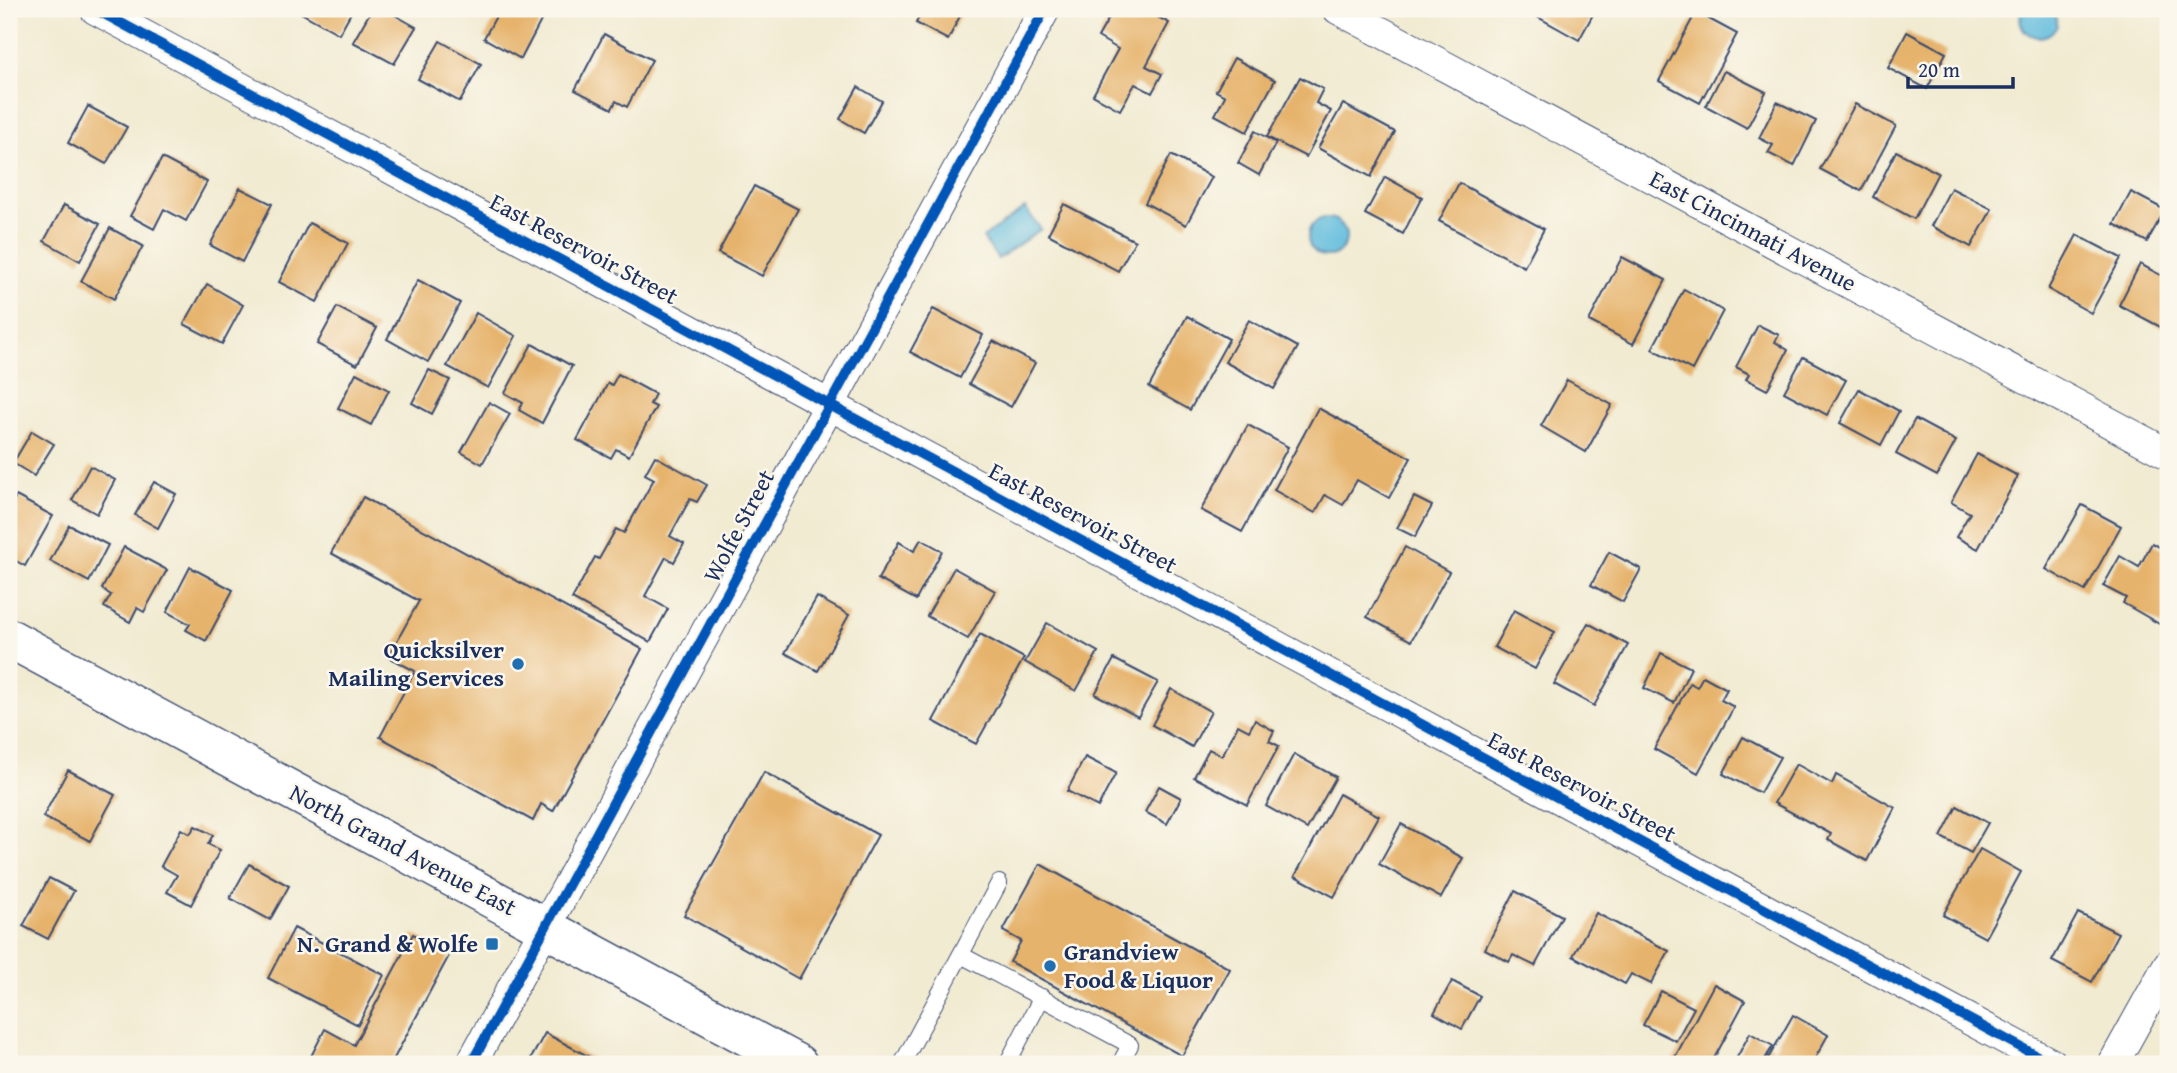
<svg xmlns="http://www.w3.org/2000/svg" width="2177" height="1073" viewBox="0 0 2177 1073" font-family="'Gentium Book Plus',serif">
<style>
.water{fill:#5fbbdd;stroke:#3d759e;stroke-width:2}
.building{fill:#e6b36c}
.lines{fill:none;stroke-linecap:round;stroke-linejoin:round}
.service-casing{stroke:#3b4b6f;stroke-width:18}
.minor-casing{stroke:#3b4b6f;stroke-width:32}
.tertiary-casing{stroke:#3b4b6f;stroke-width:41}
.service{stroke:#fff;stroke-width:16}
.minor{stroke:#fff;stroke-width:30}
.tertiary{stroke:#fff;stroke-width:38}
.cycleway-casing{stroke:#fbf7ec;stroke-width:15}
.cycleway{stroke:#0057b8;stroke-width:10}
.poi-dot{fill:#1f6fb2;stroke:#fbf7ec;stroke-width:2.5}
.labels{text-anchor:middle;stroke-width:5;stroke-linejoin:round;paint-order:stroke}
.street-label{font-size:24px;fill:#1b2f5e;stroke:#fbf7ec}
.poi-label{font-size:24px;font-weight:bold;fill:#1b2f5e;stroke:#fbf7ec;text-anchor:end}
</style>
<rect width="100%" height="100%" fill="#fbf7ec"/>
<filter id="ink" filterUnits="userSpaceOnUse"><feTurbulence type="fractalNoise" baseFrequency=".0143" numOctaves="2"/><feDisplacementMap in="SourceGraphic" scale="14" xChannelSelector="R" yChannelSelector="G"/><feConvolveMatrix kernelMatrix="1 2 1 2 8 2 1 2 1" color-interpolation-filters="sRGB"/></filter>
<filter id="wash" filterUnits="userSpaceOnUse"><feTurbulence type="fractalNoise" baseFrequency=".00686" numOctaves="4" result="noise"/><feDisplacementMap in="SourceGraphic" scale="28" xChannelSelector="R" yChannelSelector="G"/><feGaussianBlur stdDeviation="1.57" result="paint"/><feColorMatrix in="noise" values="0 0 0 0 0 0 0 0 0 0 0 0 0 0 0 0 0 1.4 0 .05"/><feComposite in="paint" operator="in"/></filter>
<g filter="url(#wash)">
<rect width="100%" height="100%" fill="#f1ebd2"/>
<!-- water -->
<g class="water">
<path d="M2022 9H2056L2057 26C2043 48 2013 34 2022 9Z"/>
<path d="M1025 208 1041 229 998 259 983 238Z"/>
<circle cx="1327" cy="237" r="19"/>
</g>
<g id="blocks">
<!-- building -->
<g class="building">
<path d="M294 9H353L339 34Z"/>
<path d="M372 9H384L416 27 394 64 353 42Z"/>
<path d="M500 9H532L544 15 521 59 484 38Z"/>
<path d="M923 9H961L963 10 948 40 916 23Z"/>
<path d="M1114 9H1143L1169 23 1146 66 1162 74 1152 93 1135 84 1120 110 1093 95 1118 49 1098 37Z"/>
<path d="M1540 9H1596L1579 40 1536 16Z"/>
<path d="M1696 12 1737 34 1700 103 1659 81Z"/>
<path d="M1907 32 1946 53 1927 89 1888 68Z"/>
<path d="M604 34 652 60 627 107 616 101 612 109 575 90Z"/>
<path d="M440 41 481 64 460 102 418 79Z"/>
<path d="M1234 58 1275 80 1247 132 1215 115 1225 96 1216 91Z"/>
<path d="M1724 71 1766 92 1747 128 1706 106Z"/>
<path d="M1300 77 1323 89 1316 103 1331 111 1306 157 1267 137Z"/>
<path d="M858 87 882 101 864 133 840 119Z"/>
<path d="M1777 102 1816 121 1794 166 1768 153 1773 145 1759 138Z"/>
<path d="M1343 104 1395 132 1371 177 1318 148Z"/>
<path d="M1855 104 1896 126 1861 191 1820 169Z"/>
<path d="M88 106 127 127 106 164 68 143Z"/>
<path d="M1255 131 1276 143 1259 175 1238 163Z"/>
<path d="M1896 151 1938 173 1914 219 1873 197Z"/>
<path d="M1171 155 1212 177 1186 225 1145 203Z"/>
<path d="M162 158 207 182 186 221 164 209 154 229 130 216Z"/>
<path d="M1385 177 1422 197 1403 234 1365 214Z"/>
<path d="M1459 183 1544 229 1524 267 1439 221Z"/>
<path d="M754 186 798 209 762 276 718 253Z"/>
<path d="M240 188 272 204 242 262 210 245Z"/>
<path d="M1951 188 1992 209 1971 247 1931 226Z"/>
<path d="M2131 192 2165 210 2147 242 2114 224Z"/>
<path d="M1064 204 1135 241 1118 271 1048 234Z"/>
<path d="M64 205 100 224 80 261 44 241Z"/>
<path d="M309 223 348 243 317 302 279 282Z"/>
<path d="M110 228 143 246 114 299 81 281Z"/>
<path d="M2077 235 2121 258 2091 313 2048 289Z"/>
<path d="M1622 257 1666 280 1633 344 1589 321Z"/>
<path d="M2140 264 2168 279V331L2119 305Z"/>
<path d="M418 280 460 303 428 362 387 339Z"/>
<path d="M207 284 243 305 222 344 184 324Z"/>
<path d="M1684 289 1723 311 1692 370 1652 349Z"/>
<path d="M337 307 377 328 357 365 317 344Z"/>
<path d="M933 309 983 335 960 378 910 352Z"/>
<path d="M476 313 516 336 488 388 447 366Z"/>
<path d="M1187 316 1229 339 1190 410 1149 387Z"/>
<path d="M1249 320 1298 347 1274 389 1225 362Z"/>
<path d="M1758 325 1779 335 1775 342 1788 350 1767 390 1746 379 1749 374 1736 367Z"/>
<path d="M993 341 1035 363 1011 407 969 384Z"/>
<path d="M532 344 572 366 542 423 519 410 523 403 505 393Z"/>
<path d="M1803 357 1846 380 1827 415 1784 392Z"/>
<path d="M429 370 450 380 432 414 412 403Z"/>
<path d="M356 373 389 390 371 425 338 408Z"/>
<path d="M618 374 655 394 650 404 656 407 629 456 616 449 611 458 577 440 608 383 612 385Z"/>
<path d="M1567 380 1612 405 1586 452 1541 426Z"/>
<path d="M1859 389 1899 411 1881 445 1840 423Z"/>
<path d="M489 402 510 414 482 464 461 452Z"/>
<path d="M1318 408 1411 458 1389 498 1357 480 1343 505 1325 495 1315 513 1274 490Z"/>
<path d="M1915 419 1956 441 1937 476 1896 454Z"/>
<path d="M1248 425 1288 447 1242 532 1201 510Z"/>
<path d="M32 431 54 444 34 476 13 463Z"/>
<path d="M1977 454 2018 476 1978 549 1956 537 1970 513 1951 502Z"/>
<path d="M655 456 707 485 697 502 690 499 670 536 684 544 674 562 666 557 645 596 668 609 650 642 572 599 595 557 599 559 616 529 624 533 654 479 645 474Z"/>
<path d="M90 466 115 480 97 514 72 500Z"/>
<path d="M154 482 176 494 158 528 135 515Z"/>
<path d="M16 496 53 516 25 566 9 557V509Z"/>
<path d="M363 497 642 649 553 811 541 804 533 821 380 737 415 671 388 657 419 601 331 553Z"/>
<path d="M1414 497 1432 506 1415 537 1397 528Z"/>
<path d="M2082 505 2121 526 2085 591 2046 569Z"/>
<path d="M69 525 108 545 89 582 50 561Z"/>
<path d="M921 539 942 551 916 600 878 579 899 542 914 551Z"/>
<path d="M2152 543 2168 552V629L2123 603 2126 598 2103 586 2120 556 2139 567Z"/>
<path d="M124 547 167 570 144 612 137 608 130 622 104 607 111 595 102 589Z"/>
<path d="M1405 547 1449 572 1411 641 1367 617Z"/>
<path d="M1609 552 1641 569 1623 602 1591 585Z"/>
<path d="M190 567 233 590 206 641 186 630 190 624 167 612Z"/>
<path d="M954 568 995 591 968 639 927 616Z"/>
<path d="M817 597 849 615 818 671 785 653Z"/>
<path d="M1514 610 1555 632 1535 669 1494 647Z"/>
<path d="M1047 623 1098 652 1076 691 1025 662Z"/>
<path d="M1588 623 1628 645 1594 706 1554 684Z"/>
<path d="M980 634 1024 658 976 744 933 721Z"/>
<path d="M1661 653 1691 668 1674 703 1644 688Z"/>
<path d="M1114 659 1158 682 1138 717 1095 694Z"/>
<path d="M1703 676 1727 689 1721 700 1734 707 1698 773 1654 749 1690 683 1697 687Z"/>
<path d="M1171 689 1211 712 1192 747 1152 725Z"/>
<path d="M1255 720 1274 731 1269 741 1279 746 1247 805 1194 777 1209 749 1222 756 1238 725 1249 731Z"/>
<path d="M1743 737 1780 757 1760 793 1723 774Z"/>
<path d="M1294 754 1336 777 1307 829 1266 806Z"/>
<path d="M1085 757 1116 773 1098 807 1067 791Z"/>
<path d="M1796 764 1832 784 1836 775 1895 808 1867 861 1828 840 1831 834 1774 803Z"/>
<path d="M68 770 115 795 90 841 43 817Z"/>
<path d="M764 772 878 835 799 979 684 915Z"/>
<path d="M1159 786 1181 798 1167 824 1145 812Z"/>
<path d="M1339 794 1379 816 1334 897 1295 876Z"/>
<path d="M1957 806 1988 823 1971 853 1941 837Z"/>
<path d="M1401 824 1463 858 1441 898 1379 864Z"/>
<path d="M195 826 213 835 208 844 220 850 191 905 167 892 177 875 161 866 181 829 190 834Z"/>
<path d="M1980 849 2021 872 1985 938 1943 915Z"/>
<path d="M249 864 289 886 270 920 230 898Z"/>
<path d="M1040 864 1230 969 1182 1056 1010 962 1021 941 1003 931Z"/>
<path d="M49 878 74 891 48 939 23 926Z"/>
<path d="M1515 891 1562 916 1535 966 1513 955 1509 962 1485 949Z"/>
<path d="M1596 913 1669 951 1651 984 1631 974 1625 984 1573 956Z"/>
<path d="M2078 913 2118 933 2092 982 2052 961Z"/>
<path d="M294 928 384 975 358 1025 268 978Z"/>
<path d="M413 934 450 954 391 1064H307L325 1029 354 1045Z"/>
<path d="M1452 981 1480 996 1462 1029 1434 1013Z"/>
<path d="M1714 984 1745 1001 1711 1064H1680L1673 1061Z"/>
<path d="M1661 991 1694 1008 1676 1041 1643 1025Z"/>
<path d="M1793 1015 1828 1035 1812 1064H1765Z"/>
<path d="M545 1033 597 1061 596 1064H528Z"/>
<path d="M1750 1033 1773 1046 1762 1064H1737L1734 1063Z"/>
</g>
</g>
</g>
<g filter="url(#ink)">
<use href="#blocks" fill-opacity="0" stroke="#3b4b6f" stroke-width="2"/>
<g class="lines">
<!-- service casing -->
<g class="service-casing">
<g id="service">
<path d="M961 955 1130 1045 1120 1064"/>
<path d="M902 1064 999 883"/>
<path d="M1007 1064 1042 997"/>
</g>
</g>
<!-- minor casing -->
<g class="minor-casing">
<g id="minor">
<path d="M95 9 2052 1064"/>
<path d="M1338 9 2168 454"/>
<path d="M471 1064 1045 9"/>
<path d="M2113 1064 2168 965"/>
</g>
</g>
<!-- tertiary casing -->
<g class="tertiary-casing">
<path id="tertiary" d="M9 638 798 1064"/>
</g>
<!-- service -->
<use href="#service" class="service"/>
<!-- minor -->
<use href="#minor" class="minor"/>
<!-- tertiary -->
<use href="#tertiary" class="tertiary"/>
<!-- cycleway casing -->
<g class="cycleway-casing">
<g id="cycleway">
<path d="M95 9 2052 1064"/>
<path d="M471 1064 1045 9"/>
</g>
</g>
<!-- cycleway -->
<use href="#cycleway" class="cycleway"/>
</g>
</g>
<!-- markers -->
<g class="poi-dot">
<circle cx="518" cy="664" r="7"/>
<rect x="485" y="937" width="14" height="14" rx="3.5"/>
<circle cx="1050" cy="966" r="7"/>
</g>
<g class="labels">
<!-- street labels -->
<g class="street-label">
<text transform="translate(1753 231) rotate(28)" y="8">East Cincinnati Avenue</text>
<text transform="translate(584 249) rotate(28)" y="8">East Reservoir Street</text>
<text transform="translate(1083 518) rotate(28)" y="8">East Reservoir Street</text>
<text transform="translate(739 526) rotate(-62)" y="8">Wolfe Street</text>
<text transform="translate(1582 787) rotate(28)" y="8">East Reservoir Street</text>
<text transform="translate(403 850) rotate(28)" y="8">North Grand Avenue East</text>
</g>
<!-- poi labels -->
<g class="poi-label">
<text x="504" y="658">Quicksilver<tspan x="504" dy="28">Mailing Services</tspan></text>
<text x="478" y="952">N. Grand &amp; Wolfe</text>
<text x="1064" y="960" text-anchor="start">Grandview<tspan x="1064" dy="28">Food &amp; Liquor</tspan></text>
</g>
</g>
<!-- margin -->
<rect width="2177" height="1073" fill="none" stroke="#fbf7ec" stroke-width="35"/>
<!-- scale -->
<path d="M1908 77v10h105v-10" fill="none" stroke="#1b2f5e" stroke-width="3.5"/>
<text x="1918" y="77" font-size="21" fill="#1b2f5e" stroke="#fbf7ec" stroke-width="5" paint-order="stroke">20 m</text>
</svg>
